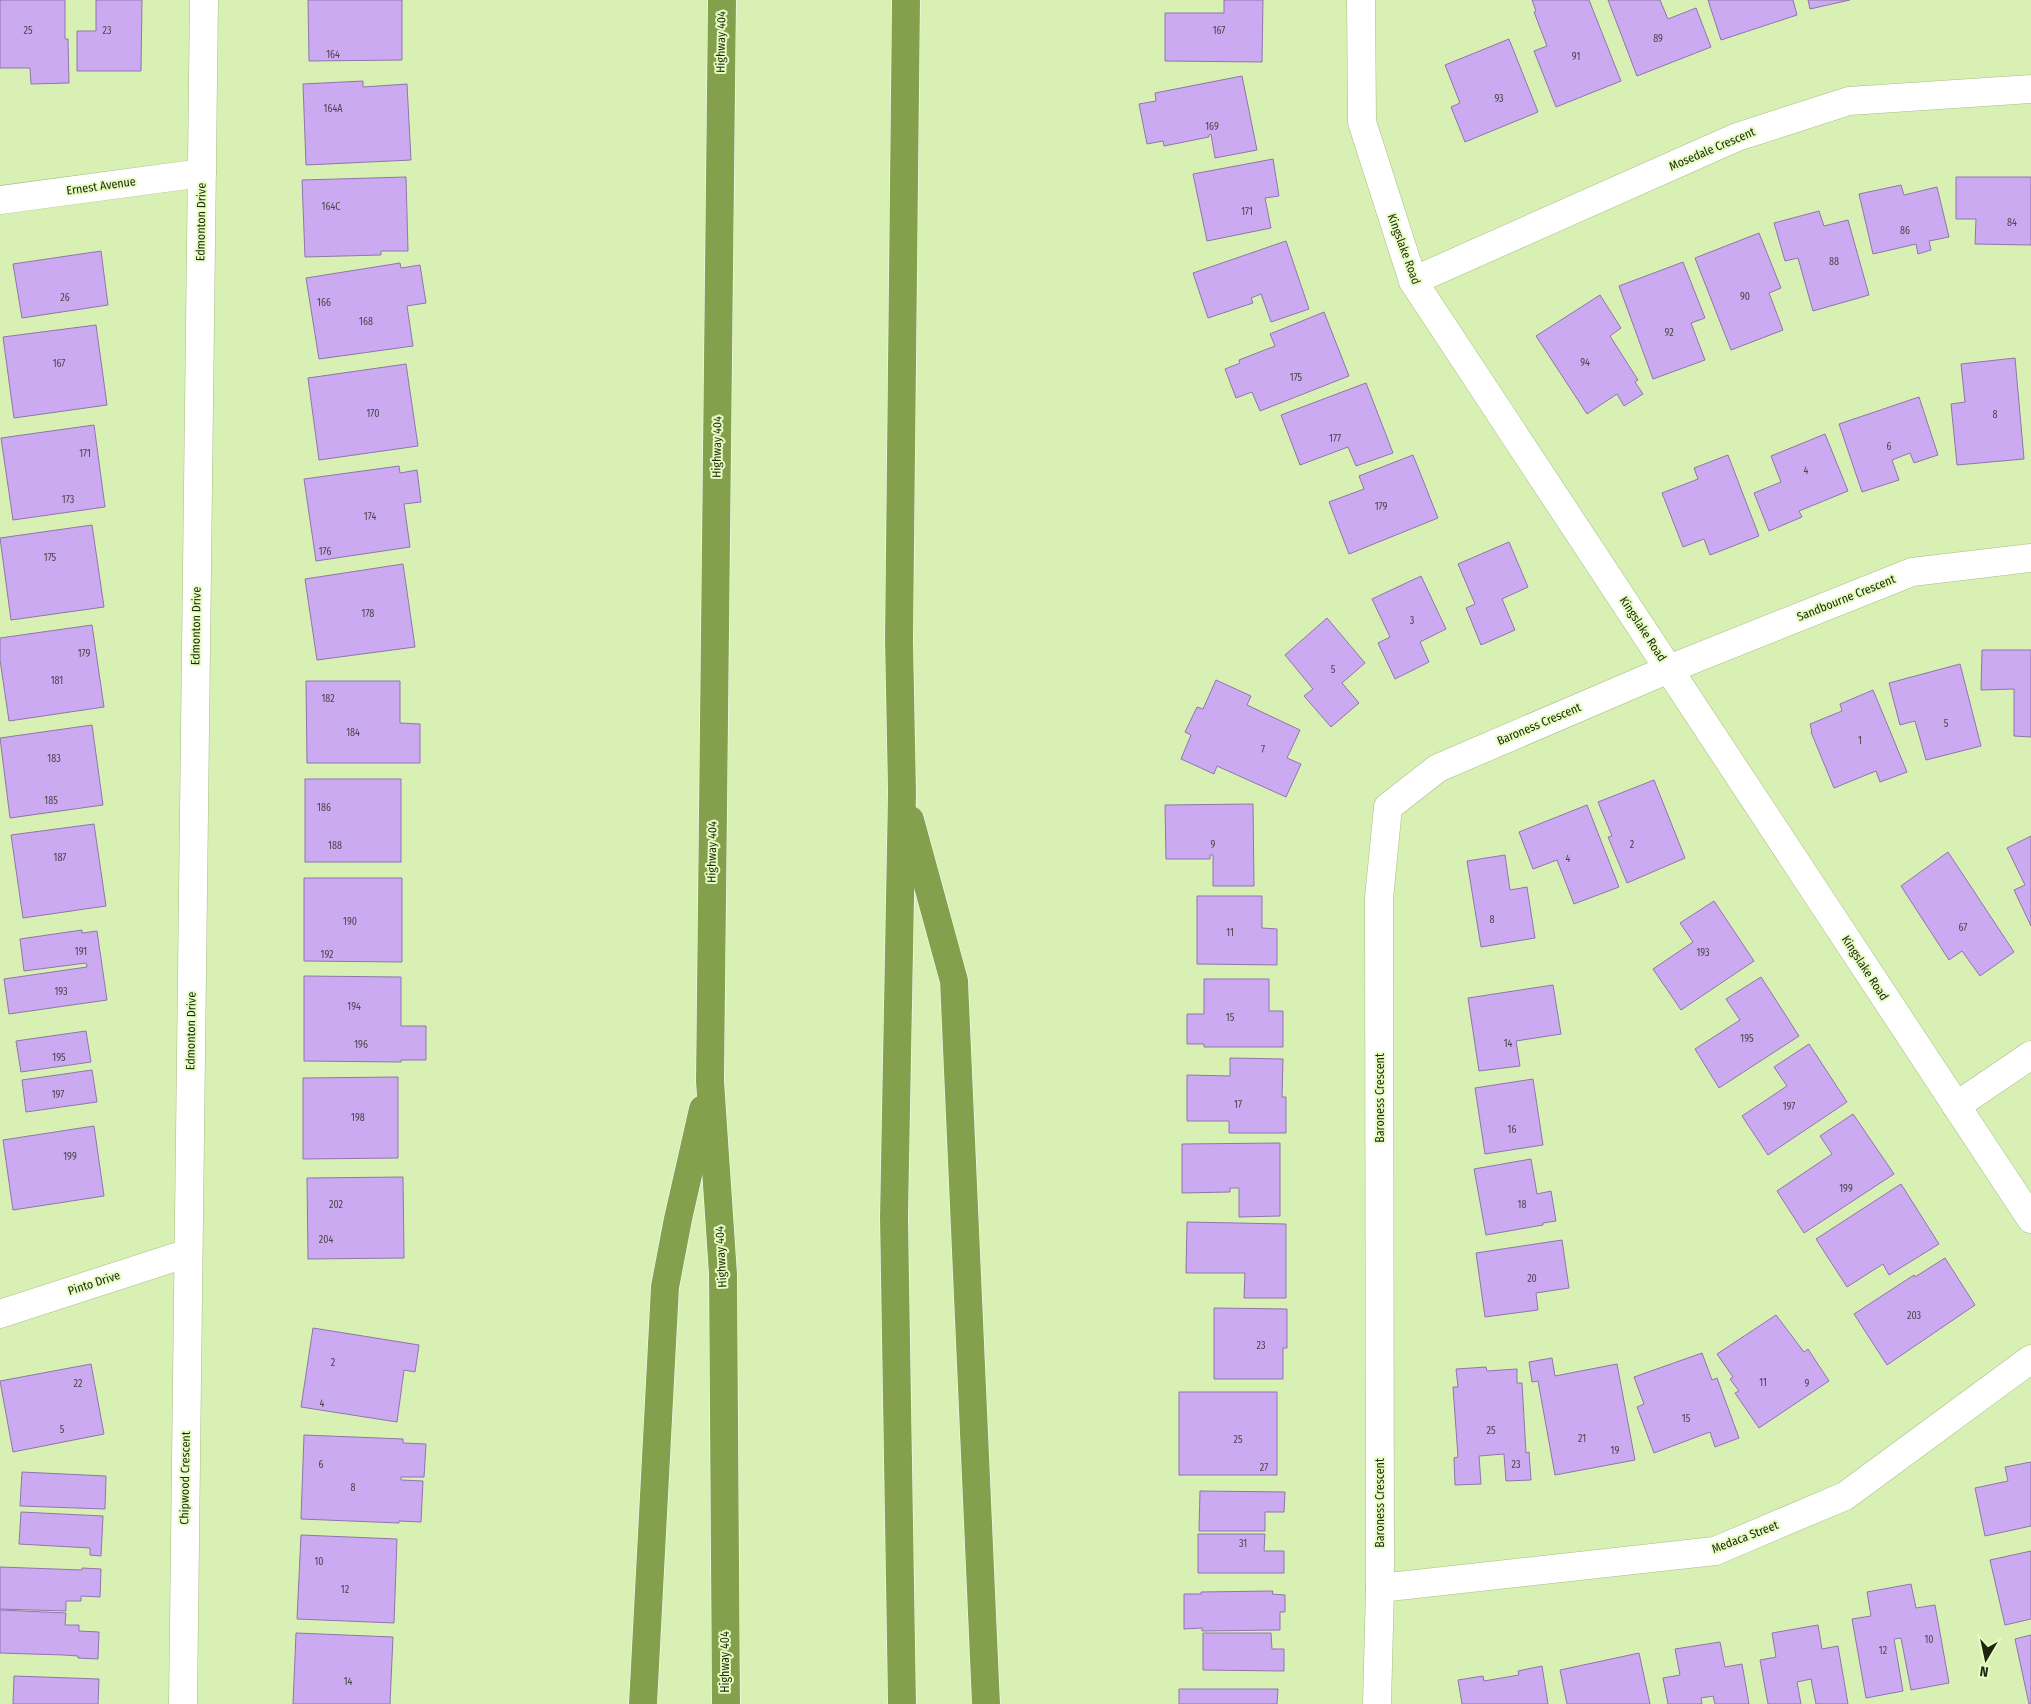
<svg xmlns="http://www.w3.org/2000/svg" width="2031" height="1704" viewBox="0 0 2031 1704" font-family="'Fira Sans Condensed',sans-serif">
<style>
.building{fill:#ccaaf2;stroke:#8f76ab}
.lines{fill:none;stroke-linecap:round;stroke-linejoin:round}
.minor-casing{stroke:#a7be83;stroke-width:29}
.motorway-casing{stroke:#fff;stroke-width:29}
.minor{stroke:#fff;stroke-width:28}
.motorway{stroke:#83a14d;stroke-width:28}
.labels{text-anchor:middle;stroke-width:4;stroke-linejoin:round;paint-order:stroke}
.number-label{font-size:10px;fill:#4a4748}
.street-label{font-size:12px;fill:#1e260f;stroke:#e5fdc0}
</style>
<rect width="100%" height="100%" fill="#d8f0b3"/>
<!-- building -->
<g class="building">
<path d="M0 0H65V39H68L69 83 31 84 30 68H0Z"/>
<path d="M96 0H142L141 71H77V31H96Z"/>
<path d="M308 0H402V60L309 61Z"/>
<path d="M1224 0H1263L1262 62 1165 61V13H1224Z"/>
<path d="M1532 0H1589L1621 81 1556 107 1534 51 1547 46 1534 12 1536 11Z"/>
<path d="M1608 0H1660L1668 19 1696 8 1711 47 1637 76Z"/>
<path d="M1708 0H1793L1797 15 1721 40Z"/>
<path d="M1808 0H1850L1810 9Z"/>
<path d="M1509 39 1538 112 1465 142 1451 107 1460 103 1445 65Z"/>
<path d="M1242 76 1257 150 1215 158 1211 134 1209 135V137L1164 146 1163 141 1147 144 1139 104 1156 101 1155 93Z"/>
<path d="M363 81V87L407 84 411 160 306 165 303 84Z"/>
<path d="M1273 159 1279 196 1265 198 1271 228 1207 241 1193 174Z"/>
<path d="M406 177 408 251H381V255L305 257 302 180Z"/>
<path d="M1956 177H2031V245L1975 244 1976 219H1956Z"/>
<path d="M1901 185 1904 195 1937 187 1949 237 1929 241 1931 250 1918 254 1916 244 1873 254 1859 194Z"/>
<path d="M1819 211 1824 226 1848 220 1869 295 1813 311 1798 258 1785 261 1774 223Z"/>
<path d="M1759 233 1781 288 1769 293 1783 330 1731 350 1695 258Z"/>
<path d="M1286 241 1309 309 1271 322 1261 294 1251 298 1253 303 1208 318 1193 273Z"/>
<path d="M101 251 108 305 22 318 13 264Z"/>
<path d="M1683 262 1705 318 1691 323 1705 360 1653 379 1619 286Z"/>
<path d="M400 263 401 268 420 265 426 303 407 306 413 346 319 359 306 278Z"/>
<path d="M1600 295 1621 328 1610 336 1638 380 1635 382 1643 394 1624 406 1617 394 1587 414 1536 336Z"/>
<path d="M1324 312 1349 376 1260 411 1252 392 1236 398 1225 369 1240 363 1239 360 1275 346 1270 334Z"/>
<path d="M96 325 107 405 14 418 3 337Z"/>
<path d="M2015 358 2024 459 1957 465 1951 404 1965 402 1961 364Z"/>
<path d="M406 364 418 446 319 460 308 378Z"/>
<path d="M1366 383 1393 453 1356 466 1348 447 1300 465 1281 415Z"/>
<path d="M1919 397 1938 455 1914 463 1910 453 1892 460 1899 480 1862 492 1839 424Z"/>
<path d="M94 425 105 507 13 520 1 438Z"/>
<path d="M1825 434 1848 491 1799 511 1802 517 1769 531 1754 493 1781 482 1771 456Z"/>
<path d="M1413 455 1438 518 1349 554 1329 502 1364 489 1359 476Z"/>
<path d="M1728 455 1759 536 1710 555 1704 539 1683 547 1662 493 1698 479 1694 468Z"/>
<path d="M399 466 400 473 417 470 421 502 404 504 410 547 316 561 304 479Z"/>
<path d="M92 525 104 607 11 620 0 538Z"/>
<path d="M1509 542 1528 587 1502 599 1515 630 1481 645 1466 608 1475 604 1458 564Z"/>
<path d="M403 564 415 647 317 660 305 579Z"/>
<path d="M1421 576 1446 629 1420 642 1429 662 1395 679 1378 643 1390 637 1372 599Z"/>
<path d="M1327 618 1365 663 1342 683 1359 703 1331 727 1304 696 1313 689 1285 655Z"/>
<path d="M92 625 104 707 9 721 0 660V638Z"/>
<path d="M1982 650H2031V737L2014 736V689L1981 690Z"/>
<path d="M1960 664 1981 746 1926 760 1915 721 1900 725 1889 683Z"/>
<path d="M1216 680 1251 696 1247 705 1300 730 1287 758 1301 764 1286 797 1217 766 1214 774 1181 759 1191 735 1185 732 1197 707 1203 709Z"/>
<path d="M306 681H400V723L420 724V763H307Z"/>
<path d="M1873 690 1907 772 1880 782 1876 771 1834 788 1811 732H1812L1810 724 1842 711 1840 704Z"/>
<path d="M92 725 103 805 10 818 0 738Z"/>
<rect x="305" y="779" width="96" height="83"/>
<path d="M1654 780 1685 858 1627 883 1608 837 1612 836 1598 802Z"/>
<path d="M1253 804 1254 886H1213V855H1210V859H1166L1165 805Z"/>
<path d="M1587 805 1619 887 1574 904 1557 860 1533 869 1519 832Z"/>
<path d="M94 824 106 906 23 918 11 835Z"/>
<path d="M2031 836V926L2014 890 2025 885 2007 848Z"/>
<path d="M1948 852 2014 952 1980 976 1962 951 1949 960 1901 886Z"/>
<path d="M1505 855 1510 890 1527 887 1535 938 1481 947 1467 861Z"/>
<path d="M304 878H402V962L304 961Z"/>
<path d="M1197 896H1262V928L1277 929V965L1197 964Z"/>
<path d="M1714 901 1754 961 1681 1010 1653 969 1693 942 1680 923Z"/>
<path d="M82 930V933L97 931 107 1000 9 1014 4 979 87 967 86 963 24 971 20 939Z"/>
<path d="M304 976 401 977V1026H426V1060H401V1062L304 1061Z"/>
<path d="M1761 977 1799 1036 1719 1088 1695 1049 1740 1020 1726 999Z"/>
<path d="M1204 979H1269V1011H1283V1047H1204V1044H1187V1014H1204Z"/>
<path d="M1553 985 1561 1034 1516 1041 1520 1066 1479 1071 1468 998Z"/>
<path d="M86 1031 91 1062 21 1072 16 1041Z"/>
<path d="M1809 1044 1847 1102 1768 1155 1742 1116 1787 1086 1774 1067Z"/>
<path d="M1230 1058 1283 1059 1282 1097H1286V1133H1229V1121H1187V1075L1230 1076Z"/>
<path d="M92 1070 97 1102 26 1112 22 1080Z"/>
<path d="M398 1077V1158L303 1159V1078Z"/>
<path d="M1533 1079 1543 1145 1485 1154 1475 1088Z"/>
<path d="M1853 1114 1894 1174 1804 1233 1777 1191 1832 1154 1820 1136Z"/>
<path d="M94 1126 104 1196 13 1210 3 1140Z"/>
<path d="M1280 1143V1216L1239 1217V1188H1230V1192L1182 1193V1144Z"/>
<path d="M1531 1159 1537 1194 1551 1191 1556 1221 1543 1223V1225L1486 1235 1474 1169Z"/>
<path d="M403 1177 404 1258 308 1259 307 1178Z"/>
<path d="M1901 1184 1939 1244 1889 1275 1883 1264 1847 1287 1816 1239Z"/>
<path d="M1187 1222 1286 1224V1298H1244L1245 1273H1186Z"/>
<path d="M1562 1240 1569 1288 1536 1293 1538 1310 1485 1317 1476 1253Z"/>
<path d="M1945 1258 1975 1305 1887 1365 1854 1314 1914 1275 1915 1277Z"/>
<path d="M1214 1308 1287 1309V1348H1283V1379H1214Z"/>
<path d="M1776 1315 1804 1352 1808 1349 1829 1381 1759 1428 1735 1393 1739 1391 1730 1379 1733 1377 1717 1354Z"/>
<path d="M313 1328 419 1345 415 1372 404 1370 397 1422 301 1407Z"/>
<path d="M1702 1353 1712 1380 1717 1378 1739 1438 1715 1447 1710 1432 1654 1453 1637 1407 1644 1404 1634 1377Z"/>
<path d="M1552 1358 1555 1376 1617 1364 1635 1460 1555 1475 1538 1381 1532 1382 1529 1362Z"/>
<path d="M91 1364 104 1434 13 1452 0 1381Z"/>
<path d="M1486 1367 1487 1371 1517 1369V1383H1522L1526 1453 1529 1452 1531 1480 1506 1481 1504 1454 1479 1456 1481 1484 1455 1485 1454 1458 1458 1457 1453 1387H1458L1456 1369Z"/>
<rect x="1179" y="1392" width="98" height="83"/>
<path d="M304 1435 403 1439V1443L426 1444 424 1477H401V1480L423 1481 421 1522 399 1521V1523L301 1519Z"/>
<path d="M2031 1462V1526L1985 1536 1975 1488 2008 1481 2005 1467Z"/>
<path d="M22 1472 106 1476 105 1509 20 1506Z"/>
<path d="M1200 1491 1285 1492 1284 1512H1265V1531H1199Z"/>
<path d="M21 1512 103 1516 101 1556 90 1555V1548L19 1544Z"/>
<path d="M1198 1534H1265L1264 1551H1284V1573H1198Z"/>
<path d="M301 1535 397 1539 394 1623 297 1619Z"/>
<path d="M2031 1551V1619L2005 1625 1990 1560Z"/>
<path d="M0 1567 82 1570V1568L101 1569 100 1597 81 1596V1601H66V1611L0 1609Z"/>
<path d="M1911 1584 1916 1608 1935 1605 1949 1683 1911 1690 1901 1638 1894 1639 1903 1691 1866 1698 1852 1619 1871 1616 1867 1592Z"/>
<path d="M1273 1591 1272 1594 1285 1595V1612H1280V1630L1202 1631V1628L1184 1629V1594H1201V1592Z"/>
<path d="M0 1610 66 1613 65 1625H79V1631L99 1632 98 1659 78 1658V1656L64 1655 0 1653Z"/>
<path d="M1818 1625 1822 1649 1838 1646 1848 1704H1816L1811 1679 1797 1682 1801 1704H1768L1760 1660 1776 1657 1772 1633Z"/>
<path d="M296 1633 393 1637 390 1704H293Z"/>
<path d="M1203 1633H1271L1272 1649H1284V1671L1203 1670Z"/>
<path d="M2031 1635V1704H2029L2015 1639Z"/>
<path d="M1720 1642 1725 1667 1742 1664 1749 1704H1715L1713 1696 1701 1698 1702 1704H1668L1663 1678 1680 1675 1675 1649Z"/>
<path d="M1639 1653 1650 1704H1567L1560 1670Z"/>
<path d="M1542 1666 1548 1704H1462L1458 1680 1483 1676 1484 1681 1519 1675 1518 1671Z"/>
<path d="M14 1676 99 1679 98 1704H13Z"/>
<path d="M1179 1689H1278L1277 1704H1179Z"/>
</g>
<g class="lines">
<!-- minor casing -->
<g class="minor-casing">
<g id="minor">
<path d="M1361 0 1362 122 1413 281 2031 1219"/>
<path d="M0 200 202 173"/>
<path d="M1413 281 1737 137 1849 101 2031 89"/>
<path d="M1956 1106 2031 1055"/>
<path d="M0 1314 188 1253"/>
<path d="M1380 1588 1715 1551 1845 1496 2031 1359"/>
<path d="M183 1704 204 0"/>
<path d="M1377 1704 1380 1588 1379 898 1388 807 1438 768 1669 669 1912 572 2031 558"/>
</g>
</g>
<!-- motorway casing -->
<g class="motorway-casing">
<g id="motorway">
<path d="M722 0 710 1081 723 1274 726 1704"/>
<path d="M910 820 954 981 986 1704"/>
<path d="M643 1704 665 1287 678 1219 703 1109"/>
<path d="M902 1704 894 1217 902 792 899 640 906 0"/>
</g>
</g>
<!-- minor -->
<use href="#minor" class="minor"/>
<!-- motorway -->
<use href="#motorway" class="motorway"/>
</g>
<g class="labels">
<!-- number labels -->
<g class="number-label">
<text x="28" y="34">25</text>
<text x="107" y="34">23</text>
<text x="1219" y="34">167</text>
<text x="1658" y="42">89</text>
<text x="333" y="58">164</text>
<text x="1576" y="60">91</text>
<text x="1499" y="102">93</text>
<text x="333" y="112">164A</text>
<text x="1212" y="130">169</text>
<text x="331" y="210">164C</text>
<text x="1247" y="215">171</text>
<text x="2012" y="226">84</text>
<text x="1905" y="234">86</text>
<text x="1834" y="265">88</text>
<text x="1745" y="300">90</text>
<text x="65" y="301">26</text>
<text x="324" y="306">166</text>
<text x="366" y="325">168</text>
<text x="1669" y="336">92</text>
<text x="1585" y="366">94</text>
<text x="59" y="367">167</text>
<text x="1296" y="381">175</text>
<text x="373" y="417">170</text>
<text x="1995" y="418">8</text>
<text x="1335" y="442">177</text>
<text x="1889" y="450">6</text>
<text x="85" y="457">171</text>
<text x="1806" y="474">4</text>
<text x="68" y="503">173</text>
<text x="1381" y="510">179</text>
<text x="370" y="520">174</text>
<text x="325" y="555">176</text>
<text x="50" y="561">175</text>
<text x="368" y="617">178</text>
<text x="1412" y="624">3</text>
<text x="84" y="657">179</text>
<text x="1333" y="673">5</text>
<text x="57" y="684">181</text>
<text x="328" y="702">182</text>
<text x="1946" y="727">5</text>
<text x="353" y="736">184</text>
<text x="1860" y="744">1</text>
<text x="1263" y="753">7</text>
<text x="54" y="762">183</text>
<text x="51" y="804">185</text>
<text x="324" y="811">186</text>
<text x="1213" y="848">9</text>
<text x="1632" y="848">2</text>
<text x="335" y="849">188</text>
<text x="60" y="861">187</text>
<text x="1568" y="862">4</text>
<text x="1492" y="923">8</text>
<text x="350" y="925">190</text>
<text x="1963" y="931">67</text>
<text x="1230" y="936">11</text>
<text x="81" y="955">191</text>
<text x="1703" y="956">193</text>
<text x="327" y="958">192</text>
<text x="61" y="995">193</text>
<text x="354" y="1010">194</text>
<text x="1230" y="1021">15</text>
<text x="1747" y="1042">195</text>
<text x="1508" y="1047">14</text>
<text x="361" y="1048">196</text>
<text x="59" y="1061">195</text>
<text x="58" y="1098">197</text>
<text x="1238" y="1108">17</text>
<text x="1789" y="1110">197</text>
<text x="358" y="1121">198</text>
<text x="1512" y="1133">16</text>
<text x="70" y="1160">199</text>
<text x="1846" y="1192">199</text>
<text x="336" y="1208">202</text>
<text x="1522" y="1208">18</text>
<text x="326" y="1243">204</text>
<text x="1532" y="1282">20</text>
<text x="1914" y="1319">203</text>
<text x="1261" y="1349">23</text>
<text x="333" y="1366">2</text>
<text x="1763" y="1386">11</text>
<text x="78" y="1387">22</text>
<text x="1807" y="1387">9</text>
<text x="322" y="1407">4</text>
<text x="1686" y="1422">15</text>
<text x="62" y="1433">5</text>
<text x="1491" y="1434">25</text>
<text x="1582" y="1442">21</text>
<text x="1238" y="1443">25</text>
<text x="1615" y="1454">19</text>
<text x="321" y="1468">6</text>
<text x="1516" y="1468">23</text>
<text x="1264" y="1471">27</text>
<text x="353" y="1491">8</text>
<text x="1243" y="1547">31</text>
<text x="319" y="1565">10</text>
<text x="345" y="1593">12</text>
<text x="1929" y="1643">10</text>
<text x="1883" y="1654">12</text>
<text x="348" y="1685">14</text>
</g>
<!-- street labels -->
<g class="street-label">
<text transform="translate(721 42) rotate(-89)" y="4">Highway 404</text>
<text transform="translate(1712 149) rotate(-23)" y="4">Mosedale Crescent</text>
<text transform="translate(101 186) rotate(-8)" y="4">Ernest Avenue</text>
<text transform="translate(201 222) rotate(-89)" y="4">Edmonton Drive</text>
<text transform="translate(1404 249) rotate(70)" y="4">Kingslake Road</text>
<text transform="translate(717 447) rotate(-89)" y="4">Highway 404</text>
<text transform="translate(1846 598) rotate(-22)" y="4">Sandbourne Crescent</text>
<text transform="translate(196 626) rotate(-89)" y="4">Edmonton Drive</text>
<text transform="translate(1643 629) rotate(57)" y="4">Kingslake Road</text>
<text transform="translate(1539 724) rotate(-23)" y="4">Baroness Crescent</text>
<text transform="translate(712 852) rotate(-89)" y="4">Highway 404</text>
<text transform="translate(1865 968) rotate(57)" y="4">Kingslake Road</text>
<text transform="translate(191 1031) rotate(-89)" y="4">Edmonton Drive</text>
<text transform="translate(1380 1098) rotate(-90)" y="4">Baroness Crescent</text>
<text transform="translate(721 1257) rotate(-93)" y="4">Highway 404</text>
<text transform="translate(94 1283) rotate(-18)" y="4">Pinto Drive</text>
<text transform="translate(185 1478) rotate(-89)" y="4">Chipwood Crescent</text>
<text transform="translate(1380 1503) rotate(-90)" y="4">Baroness Crescent</text>
<text transform="translate(1745 1537) rotate(-21)" y="4">Medaca Street</text>
<text transform="translate(725 1662) rotate(-90)" y="4">Highway 404</text>
</g>
</g>
<!-- north arrow -->
<g transform="translate(1986 1659) rotate(189)" stroke="#e5fdc0" stroke-width="4" paint-order="stroke">
<path d="M0-4L9 19L0 12L-9 19Z" fill="#1e260f"/>
<text y="-8" font-size="14" font-weight="bold" text-anchor="middle" fill="#1e260f">N</text>
</g>
</svg>
